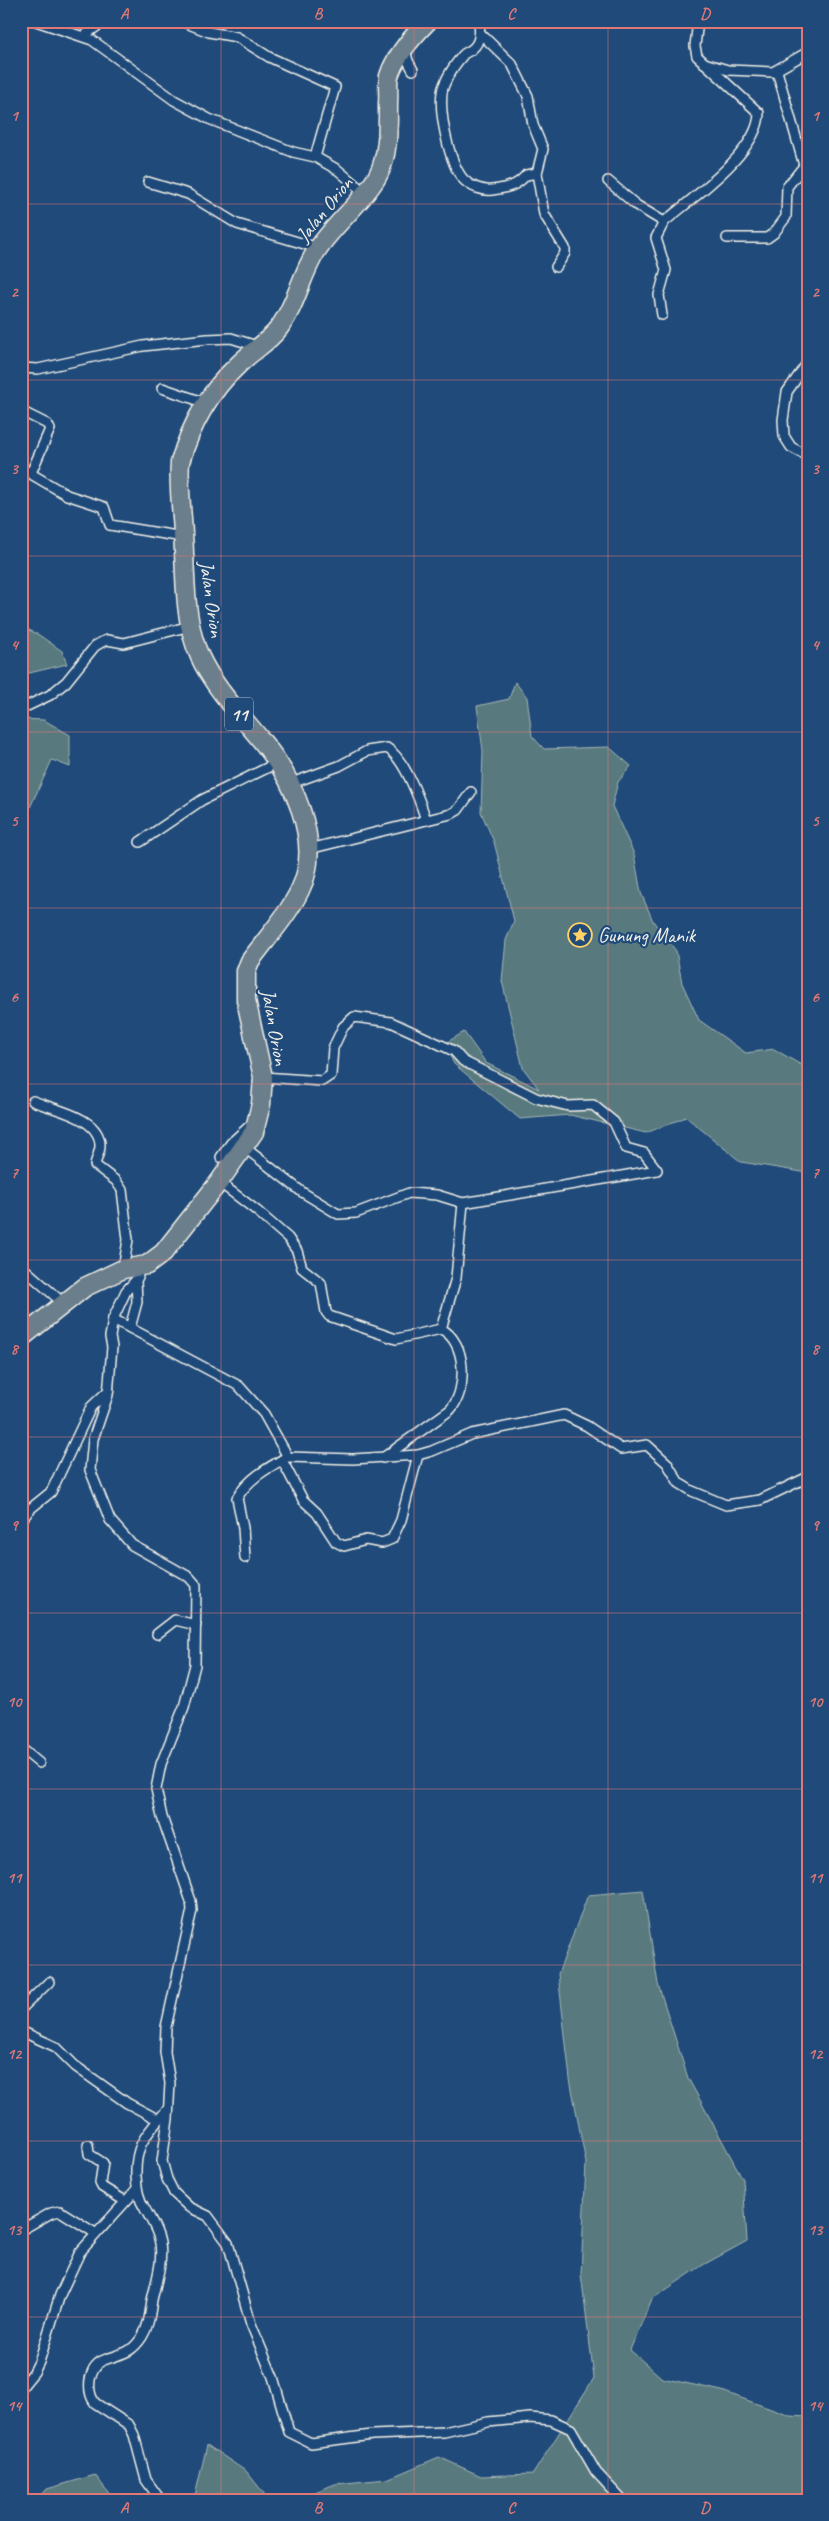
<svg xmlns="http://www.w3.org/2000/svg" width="829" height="2521" viewBox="0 0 829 2521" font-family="Caveat,sans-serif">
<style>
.green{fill:#597a7f;stroke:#a6b6b4}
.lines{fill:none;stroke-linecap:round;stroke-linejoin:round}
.street-casing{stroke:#f4f1e8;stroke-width:12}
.highway-casing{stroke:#f4f1e8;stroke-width:21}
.street{stroke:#1f4a7a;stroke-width:9}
.highway{stroke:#6b7e8b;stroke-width:18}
.grid{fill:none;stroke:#e27875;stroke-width:1;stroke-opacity:0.55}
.labels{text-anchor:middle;stroke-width:4.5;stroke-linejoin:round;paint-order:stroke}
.shield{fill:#1f4a7a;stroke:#b4bfc7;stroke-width:1}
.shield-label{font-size:19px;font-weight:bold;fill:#f4f1e8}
.street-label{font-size:20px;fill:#f4f1e8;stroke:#1f4a7a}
.poi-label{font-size:20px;fill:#f4f1e8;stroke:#1f4a7a;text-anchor:start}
.neatline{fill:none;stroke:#e27875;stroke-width:2}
.grid-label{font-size:16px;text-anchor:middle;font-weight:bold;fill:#e27875}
</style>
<rect width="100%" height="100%" fill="#1f4a7a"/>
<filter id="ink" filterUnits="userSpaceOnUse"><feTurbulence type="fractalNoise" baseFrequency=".02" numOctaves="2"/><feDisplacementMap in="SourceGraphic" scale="10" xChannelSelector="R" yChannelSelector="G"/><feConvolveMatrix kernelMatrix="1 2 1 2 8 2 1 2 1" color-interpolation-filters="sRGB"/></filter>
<g filter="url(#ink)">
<!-- green -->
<g class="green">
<path d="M21 626 39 635 62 651 67 664 21 675Z"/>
<path d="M515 682 527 697 532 736 544 749 609 747 631 766 618 782 612 806 634 854 641 893 653 921 676 951 682 983 699 1020 746 1053 774 1049 808 1069V1173L741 1162 686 1117 646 1133 570 1115 520 1119 454 1064 444 1044 464 1032 486 1063 539 1089 523 1068 502 981 506 940 514 921 494 842 481 812 483 751 477 706 509 699Z"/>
<path d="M21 719 44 720 70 735V767L52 760 26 816H21Z"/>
<path d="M643 1890 658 1984 688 2078 743 2179 747 2241 703 2265 652 2299 630 2350 662 2378 722 2391 790 2416 808 2417V2500H295L335 2484 387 2479 439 2457 481 2476 533 2474 594 2378 581 2274 586 2163 570 2079 558 1974 588 1895Z"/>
<path d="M207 2445 247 2472 269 2500H194Z"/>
<path d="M95 2475 114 2500H37L47 2489Z"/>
</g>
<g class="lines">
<!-- street casing -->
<g class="street-casing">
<g id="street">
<path d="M36 21 92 40 174 100 209 119 293 152 315 157 338 170 365 193"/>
<path d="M181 21 209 32 237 37 269 57 335 87 315 157"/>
<path d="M479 21C480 31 481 42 472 49 469 52 465 52 463 55 456 63 448 75 444 85 436 104 449 165 464 180 471 187 483 191 492 190 507 188 517 186 526 175L537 173"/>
<path d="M592 21V22"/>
<path d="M480 33 512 64 528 96 533 125 543 149 537 173 544 214 565 248V253L556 267"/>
<path d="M84 36 104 21"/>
<path d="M405 49 408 61 413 70"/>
<path d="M704 63 728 70 773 72 808 52"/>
<path d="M777 71 808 179"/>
<path d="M608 181 636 205 664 222"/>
<path d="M148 182 188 194 237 224 318 248"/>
<path d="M727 238H767L774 233 786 217 787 187 808 161"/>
<path d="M662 315 659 295 666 270 656 238 664 222C692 198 759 152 759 113L697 56 695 46 698 21"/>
<path d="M808 362 787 392 783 420 784 436 791 447 804 454 808 452"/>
<path d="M21 368 38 369 143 346 207 339 231 338 260 347"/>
<path d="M162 388 206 403"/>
<path d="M21 411 47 424 50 429 31 473"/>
<path d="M21 468 67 495 104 507 110 525 183 537"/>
<path d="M21 709 50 695 66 682 95 646 102 642 107 640 124 643 190 626"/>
<path d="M289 784 339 766 367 751 387 748C405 759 420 801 426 820"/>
<path d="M140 842 202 800 277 763"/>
<path d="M309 849 451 814 458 810 471 792"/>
<path d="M33 1101C54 1110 101 1117 100 1146 100 1152 96 1159 95 1165L116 1181 122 1190 128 1240 123 1269"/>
<path d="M244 1147 302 1192 338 1214 356 1213 409 1193 437 1195 463 1203 657 1170 644 1153 626 1148 614 1122 593 1105 568 1106 536 1098 463 1061 454 1051 391 1022 354 1017 343 1027 333 1048 331 1075 322 1081 263 1077"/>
<path d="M221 1157 231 1143 254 1122"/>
<path d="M219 1182 257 1211 288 1238 297 1251 302 1268 321 1283 326 1312 329 1316 396 1339 441 1329C467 1341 468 1391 450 1410L383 1458"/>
<path d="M21 1266 63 1303"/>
<path d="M136 1280 126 1291 113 1319 110 1337 112 1347 108 1395 93 1439 90 1470 110 1520 132 1545 189 1577 196 1585 195 1665 184 1707 161 1764 156 1789 162 1817 191 1901 192 1910 166 2027 165 2052 170 2083 168 2119 162 2161 167 2179 174 2193 189 2207 208 2216 228 2243 251 2324 273 2377 289 2432 311 2443 372 2435 444 2432 488 2422 530 2418 551 2420 571 2429 596 2472 622 2500"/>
<path d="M113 1319 239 1386 264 1414 288 1457 353 1459 418 1455 432 1451 472 1434 564 1415 587 1426 621 1449 647 1445 667 1463 679 1483 692 1491 726 1505 760 1500 808 1477"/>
<path d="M130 1328 137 1302 136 1280 138 1277"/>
<path d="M441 1329 456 1278 463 1203"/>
<path d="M282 1460 303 1500 317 1513 336 1542 344 1546 366 1540 382 1543 392 1539 401 1520 418 1455"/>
<path d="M21 1521 30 1509 51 1492 91 1407 109 1390"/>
<path d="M245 1558 243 1528 237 1498C248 1479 266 1469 285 1458"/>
<path d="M157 1634 175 1620 196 1625"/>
<path d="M21 1748 39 1763"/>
<path d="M21 2009 49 1982"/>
<path d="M21 2031 56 2047 75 2066 127 2103 159 2120"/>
<path d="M88 2145 89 2154 103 2163 100 2183 102 2187 125 2201"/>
<path d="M21 2230 51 2213 60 2211 95 2233"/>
<path d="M21 2388 34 2372 39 2362 60 2295 80 2252 136 2190"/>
<path d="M159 2498 146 2480 134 2435 129 2425 95 2403C86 2391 88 2366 104 2360 121 2353 130 2355 142 2337 149 2326 150 2313 152 2300 156 2282 163 2262 160 2243 158 2230 151 2220 145 2209 138 2198 137 2189 136 2176 135 2143 147 2134 167 2110"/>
</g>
</g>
<!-- highway casing -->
<g class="highway-casing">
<path id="highway" d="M21 1338 85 1287 123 1269 147 1265 163 1253 219 1182 254 1132 261 1104 263 1077 246 1000V971L250 961C267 938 288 915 300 890 324 842 292 777 261 740 239 713 215 689 200 657 183 620 186 574 183 534 182 510 178 486 180 462 191 425 209 392 237 366 250 352 268 343 279 328 297 304 301 274 317 250 334 224 361 204 377 177 389 156 388 126 388 103 389 94 387 84 389 76 395 56 413 36 428 21"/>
</g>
<!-- street -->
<use href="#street" class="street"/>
<!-- highway -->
<use href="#highway" class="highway"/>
</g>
</g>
<!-- grid -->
<path class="grid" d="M221 21V2500M414 21V2500M608 21V2500M21 204H808M21 380H808M21 556H808M21 732H808M21 908H808M21 1084H808M21 1260H808M21 1437H808M21 1613H808M21 1789H808M21 1965H808M21 2141H808M21 2317H808"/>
<!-- icons -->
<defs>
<g id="sight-ring" transform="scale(1.25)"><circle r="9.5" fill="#1f4a7a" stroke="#ffd166" stroke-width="1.5"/><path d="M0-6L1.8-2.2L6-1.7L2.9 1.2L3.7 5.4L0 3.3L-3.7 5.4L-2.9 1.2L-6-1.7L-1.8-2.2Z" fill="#ffd166"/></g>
</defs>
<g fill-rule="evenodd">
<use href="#sight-ring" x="580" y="935"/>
</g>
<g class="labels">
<!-- shield labels -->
<rect class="shield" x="225" y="697.5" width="28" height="33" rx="4"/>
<g class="shield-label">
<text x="239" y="721">11</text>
</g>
<!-- street labels -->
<g class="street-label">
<text transform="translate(324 209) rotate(-51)" y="7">Jalan Orion</text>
<text transform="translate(212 599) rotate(82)" y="7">Jalan Orion</text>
<text transform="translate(275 1027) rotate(80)" y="7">Jalan Orion</text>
</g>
<!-- poi labels -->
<g class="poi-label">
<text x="598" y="942">Gunung Manik</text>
</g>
</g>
<!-- margin -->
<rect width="829" height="2521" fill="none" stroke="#1f4a7a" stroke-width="55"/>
<rect x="28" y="28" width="774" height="2466" class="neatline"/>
<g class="grid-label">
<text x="124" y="19">A</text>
<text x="318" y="19">B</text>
<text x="511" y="19">C</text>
<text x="705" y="19">D</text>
<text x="14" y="121">1</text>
<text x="815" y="121">1</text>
<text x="14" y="297">2</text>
<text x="815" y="297">2</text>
<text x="14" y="474">3</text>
<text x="815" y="474">3</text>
<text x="14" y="650">4</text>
<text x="815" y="650">4</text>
<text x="14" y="826">5</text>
<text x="815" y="826">5</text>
<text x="14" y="1002">6</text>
<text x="815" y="1002">6</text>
<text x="14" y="1178">7</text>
<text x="815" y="1178">7</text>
<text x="14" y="1354">8</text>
<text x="815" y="1354">8</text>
<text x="14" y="1530">9</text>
<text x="815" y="1530">9</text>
<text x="14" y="1707">10</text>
<text x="815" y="1707">10</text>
<text x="14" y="1883">11</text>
<text x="815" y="1883">11</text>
<text x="14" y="2059">12</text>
<text x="815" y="2059">12</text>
<text x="14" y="2235">13</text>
<text x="815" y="2235">13</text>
<text x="14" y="2411">14</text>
<text x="815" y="2411">14</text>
<text x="124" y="2513">A</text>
<text x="318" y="2513">B</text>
<text x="511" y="2513">C</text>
<text x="705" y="2513">D</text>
</g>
</svg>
